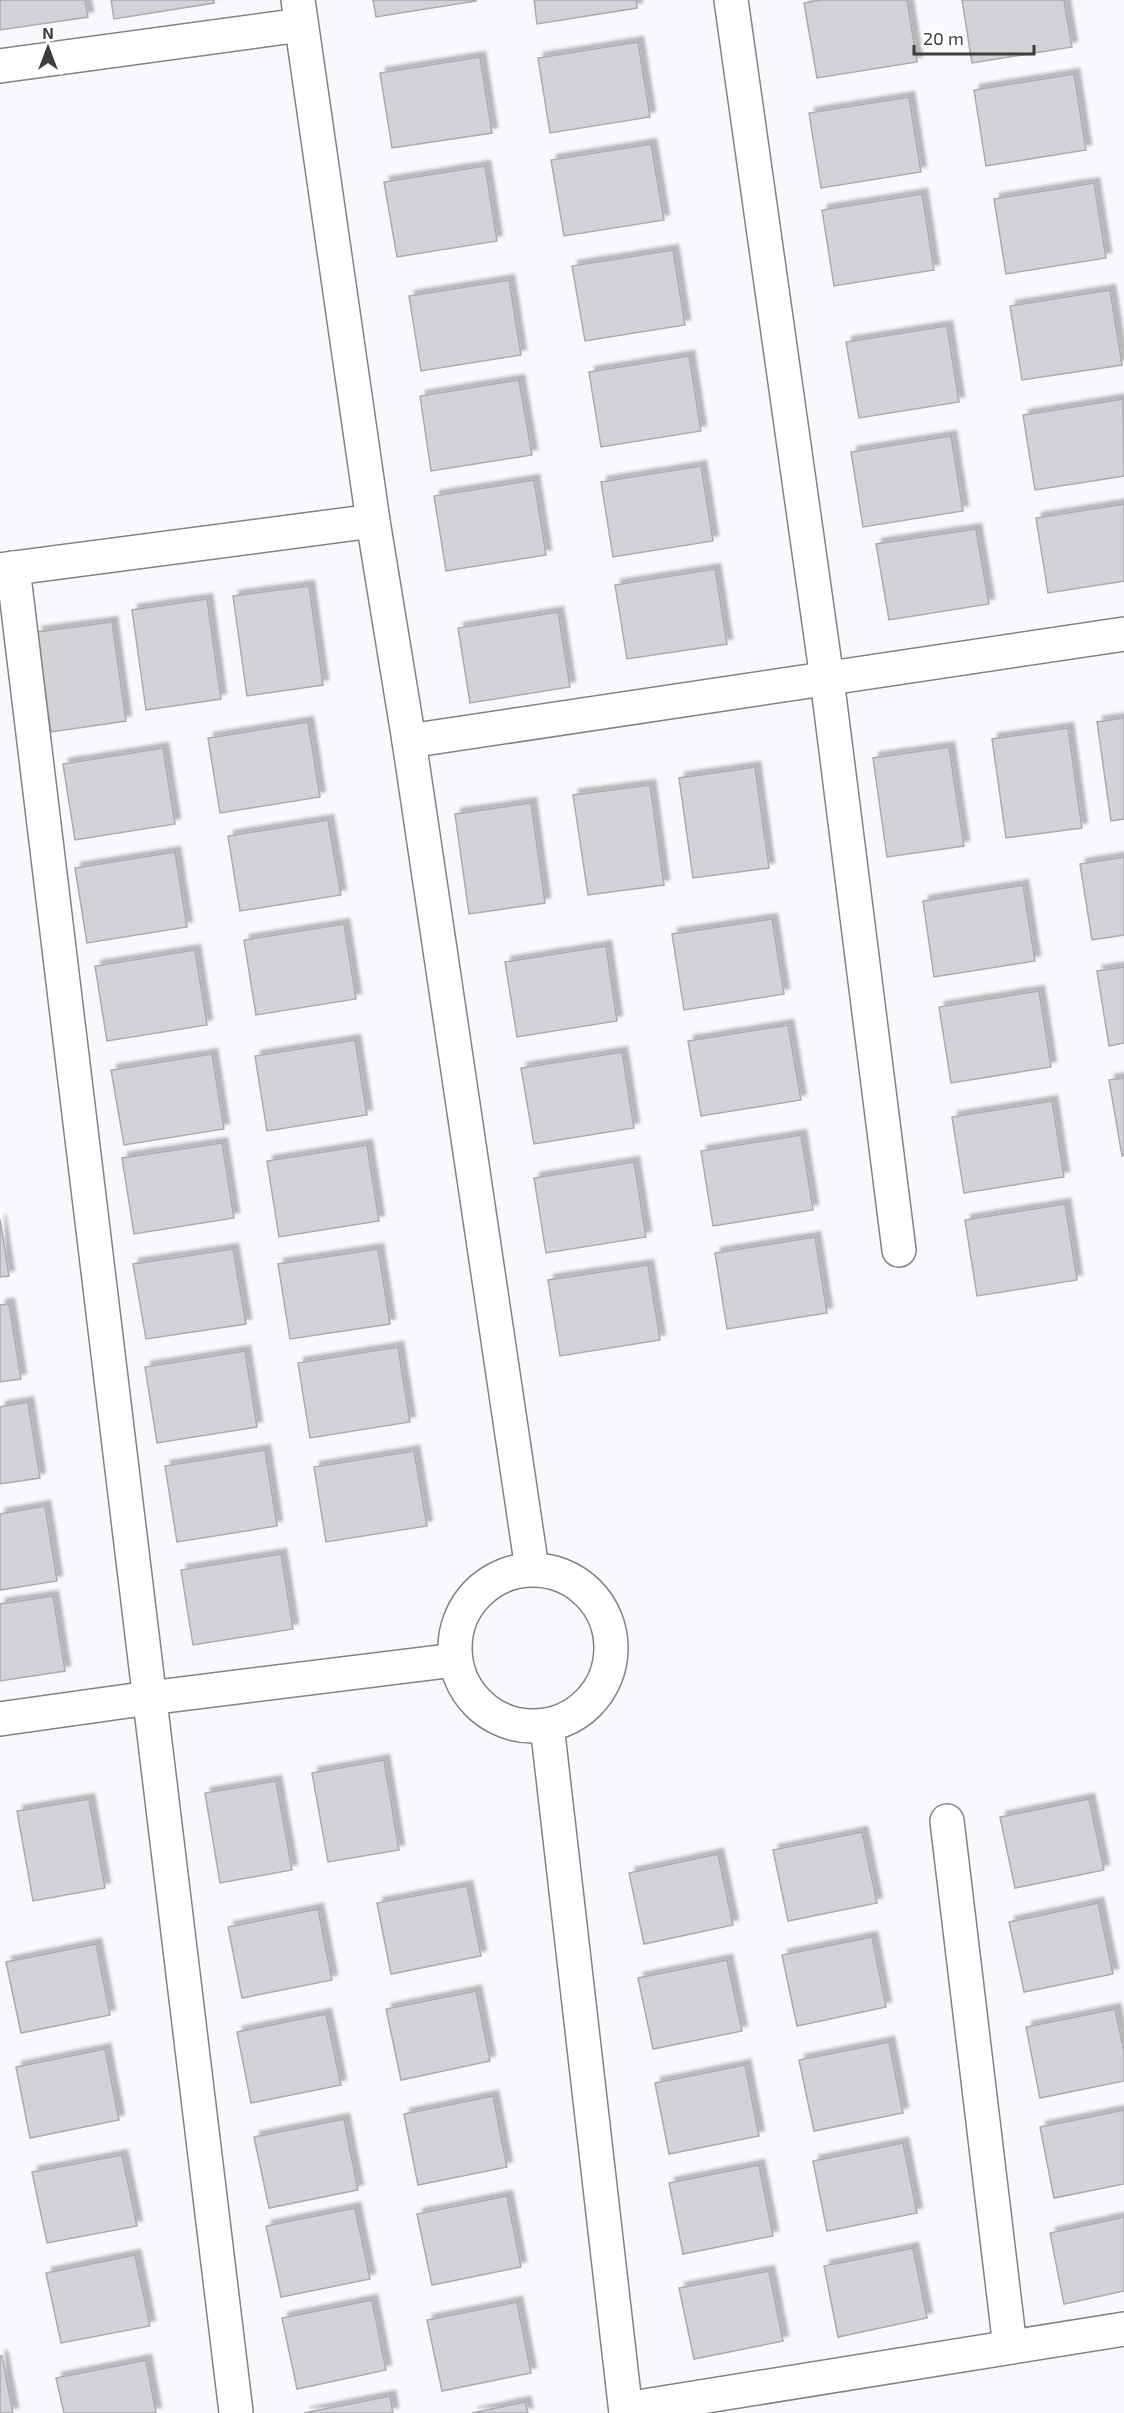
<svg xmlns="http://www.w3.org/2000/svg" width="1124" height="2413" viewBox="0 0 1124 2413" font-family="'Exo 2',sans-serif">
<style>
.building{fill:#d2d2d7;stroke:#ababaf;stroke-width:1.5;filter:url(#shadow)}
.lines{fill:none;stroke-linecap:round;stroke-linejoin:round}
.minor-casing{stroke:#828386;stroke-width:36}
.minor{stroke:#fff;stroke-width:33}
</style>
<defs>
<filter id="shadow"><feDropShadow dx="5.5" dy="-5.5" stdDeviation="1.5" flood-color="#0004"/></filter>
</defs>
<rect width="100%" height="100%" fill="#f9f9fd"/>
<!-- building -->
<g class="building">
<path d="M0 0H85L88 17 0 30Z"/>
<path d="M111 0H214V3L114 19Z"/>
<path d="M373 0H475L476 1 376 17Z"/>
<path d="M534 0H636L637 8 537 24Z"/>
<path d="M821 0H907L917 62 817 78 804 3Z"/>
<path d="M962 0H1064L1072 47 972 63Z"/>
<path d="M638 42 650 117 550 133 538 58Z"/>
<path d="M480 57 492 133 392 148 380 73Z"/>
<path d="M1074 74 1086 150 986 166 974 90Z"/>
<path d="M909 97 921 172 821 188 809 113Z"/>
<path d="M651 144 664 220 564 236 551 160Z"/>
<path d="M485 166 497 241 397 257 384 182Z"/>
<path d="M1094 183 1106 258 1006 274 994 199Z"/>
<path d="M922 194 934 270 834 286 822 210Z"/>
<path d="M673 250 685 325 585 341 572 266Z"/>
<path d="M509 280 521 355 421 371 409 296Z"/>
<path d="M1110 290 1122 365 1022 380 1010 306Z"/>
<path d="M947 326 959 402 859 418 846 342Z"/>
<path d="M689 356 701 431 601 447 589 372Z"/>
<path d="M519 380 532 455 431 471 420 396Z"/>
<path d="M1123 399 1124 476 1035 490 1023 415Z"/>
<path d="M951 436 963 511 863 527 851 452Z"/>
<path d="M701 466 713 541 613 557 601 482Z"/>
<path d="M534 480 546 555 446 571 434 496Z"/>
<path d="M1124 504V581L1048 593 1036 518Z"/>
<path d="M976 529 989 604 889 620 876 544Z"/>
<path d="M715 569 727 644 627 659 615 585Z"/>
<path d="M309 586 323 685 247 696 233 596Z"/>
<path d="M207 599 221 699 146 710 132 610Z"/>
<path d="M558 612 570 687 470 703 458 628Z"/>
<path d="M112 622 126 721 51 732 37 632Z"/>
<path d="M1124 718V819L1111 821 1097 722Z"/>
<path d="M308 722 320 797 220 813 208 738Z"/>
<path d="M1068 728 1082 828 1006 838 992 739Z"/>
<path d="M949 747 964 846 887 857 873 758Z"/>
<path d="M163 748 175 824 75 840 63 764Z"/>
<path d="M755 767 769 868 693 878 679 778Z"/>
<path d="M650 785 664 885 588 895 573 795Z"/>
<path d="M531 803 545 903 469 914 455 814Z"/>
<path d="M328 820 341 895 240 911 228 836Z"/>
<path d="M175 852 187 927 87 943 75 868Z"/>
<path d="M1124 857V935L1092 940 1080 864Z"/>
<path d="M1023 885 1035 961 934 977 923 901Z"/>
<path d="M772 919 784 994 684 1010 672 934Z"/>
<path d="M344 924 356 999 256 1015 244 940Z"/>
<path d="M606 946 617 1021 517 1037 505 962Z"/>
<path d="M195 950 207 1025 107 1041 95 966Z"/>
<path d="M1124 967V1043L1109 1046 1097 971Z"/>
<path d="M1039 991 1051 1067 951 1083 939 1007Z"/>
<path d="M788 1025 801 1100 701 1116 688 1041Z"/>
<path d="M355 1040 367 1115 267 1131 255 1056Z"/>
<path d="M622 1052 634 1128 534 1144 521 1068Z"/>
<path d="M212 1054 224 1129 124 1145 111 1070Z"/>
<path d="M1124 1078V1155L1122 1156 1109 1080Z"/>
<path d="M1052 1101 1064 1177 964 1193 952 1117Z"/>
<path d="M801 1135 813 1210 713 1226 701 1151Z"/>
<path d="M222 1143 234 1218 134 1234 122 1158Z"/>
<path d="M367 1145 379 1221 279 1237 267 1161Z"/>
<path d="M634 1162 646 1237 546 1253 534 1178Z"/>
<path d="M1065 1204 1077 1280 977 1296 965 1220Z"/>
<path d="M0 1219 9 1276 0 1277Z"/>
<path d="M815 1237 827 1313 727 1329 715 1253Z"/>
<path d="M233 1249 246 1324 146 1339 133 1264Z"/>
<path d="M378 1249 390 1324 290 1339 278 1264Z"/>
<path d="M648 1265 660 1340 560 1356 548 1280Z"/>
<path d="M9 1304 21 1379 0 1382V1305Z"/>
<path d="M398 1347 410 1422 310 1438 298 1363Z"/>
<path d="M245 1351 257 1427 157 1443 145 1367Z"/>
<path d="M28 1402 40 1478 0 1484V1407Z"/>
<path d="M265 1450 277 1526 177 1542 165 1466Z"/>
<path d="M414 1451 427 1526 326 1542 314 1467Z"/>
<path d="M45 1506 57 1581 0 1590V1514Z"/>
<path d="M281 1554 293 1629 193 1645 181 1570Z"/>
<path d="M53 1596 65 1671 0 1681V1604Z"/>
<path d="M384 1760 399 1850 328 1862 312 1773Z"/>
<path d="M276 1781 292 1870 220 1883 205 1793Z"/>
<path d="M89 1799 105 1888 33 1901 17 1811Z"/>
<path d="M1089 1799 1104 1870 1015 1888 1000 1817Z"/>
<path d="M862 1832 877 1903 788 1921 773 1850Z"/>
<path d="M718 1854 733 1925 644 1944 629 1873Z"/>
<path d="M467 1886 481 1956 391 1974 377 1903Z"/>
<path d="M1098 1903 1113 1974 1024 1992 1009 1922Z"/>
<path d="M318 1909 332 1980 242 1998 228 1927Z"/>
<path d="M872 1937 886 2007 797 2026 782 1955Z"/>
<path d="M96 1944 110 2015 21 2033 6 1962Z"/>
<path d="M727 1960 742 2031 653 2049 638 1978Z"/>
<path d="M476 1991 490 2061 401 2080 386 2009Z"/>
<path d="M1115 2009 1124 2051V2081L1040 2098 1026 2027Z"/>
<path d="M326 2014 341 2085 251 2103 237 2032Z"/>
<path d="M889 2042 903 2113 814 2131 799 2060Z"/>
<path d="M105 2049 119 2120 30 2138 16 2067Z"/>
<path d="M745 2065 759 2136 669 2154 655 2083Z"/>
<path d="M493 2096 507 2167 418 2185 404 2114Z"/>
<path d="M1124 2110V2184L1054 2198 1040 2127Z"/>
<path d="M344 2119 358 2190 269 2208 254 2137Z"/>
<path d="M903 2143 917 2213 827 2231 813 2161Z"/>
<path d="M122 2155 137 2226 47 2243 32 2172Z"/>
<path d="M759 2165 773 2236 683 2254 669 2183Z"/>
<path d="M507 2196 521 2267 432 2285 417 2214Z"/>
<path d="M355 2208 370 2279 281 2297 266 2226Z"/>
<path d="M1124 2217V2291L1064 2304 1050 2233Z"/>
<path d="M913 2248 927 2318 838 2337 824 2266Z"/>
<path d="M135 2255 150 2326 61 2343 46 2273Z"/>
<path d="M769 2271 783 2341 694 2359 679 2288Z"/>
<path d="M372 2300 386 2370 297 2389 282 2318Z"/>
<path d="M517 2302 531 2373 442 2391 427 2320Z"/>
<path d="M0 2356H2L13 2413H0Z"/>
<path d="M146 2360 156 2413H64L56 2378Z"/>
<path d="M390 2396 393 2413H304Z"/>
<path d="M525 2402 528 2413H472Z"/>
</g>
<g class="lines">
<!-- minor casing -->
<g class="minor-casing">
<g id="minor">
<path d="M298 0 373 521 409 741 532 1569"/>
<path d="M731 0 827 679 899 1250"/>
<path d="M0 66 301 25"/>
<path d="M13 568 236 2412"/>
<path d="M0 570 373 521"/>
<path d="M409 741 1124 634"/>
<circle cx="533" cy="1648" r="78"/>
<path d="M0 1719 149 1698 455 1660"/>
<path d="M547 1725 626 2413"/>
<path d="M947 1821 1010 2347"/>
<path d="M626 2409 1124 2329"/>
</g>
</g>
<!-- minor -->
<use href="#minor" class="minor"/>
</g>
<!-- north arrow -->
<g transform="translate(48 48)" stroke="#ffffff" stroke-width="4.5" paint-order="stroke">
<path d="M0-4.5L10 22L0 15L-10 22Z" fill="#3d3d3e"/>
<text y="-9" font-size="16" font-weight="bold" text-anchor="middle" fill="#3d3d3e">N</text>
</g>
<!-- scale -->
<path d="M914 45v9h120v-9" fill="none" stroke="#3d3d3e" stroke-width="3"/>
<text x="923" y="45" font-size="18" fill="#3d3d3e" stroke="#ffffff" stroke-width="4.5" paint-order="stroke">20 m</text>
</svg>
